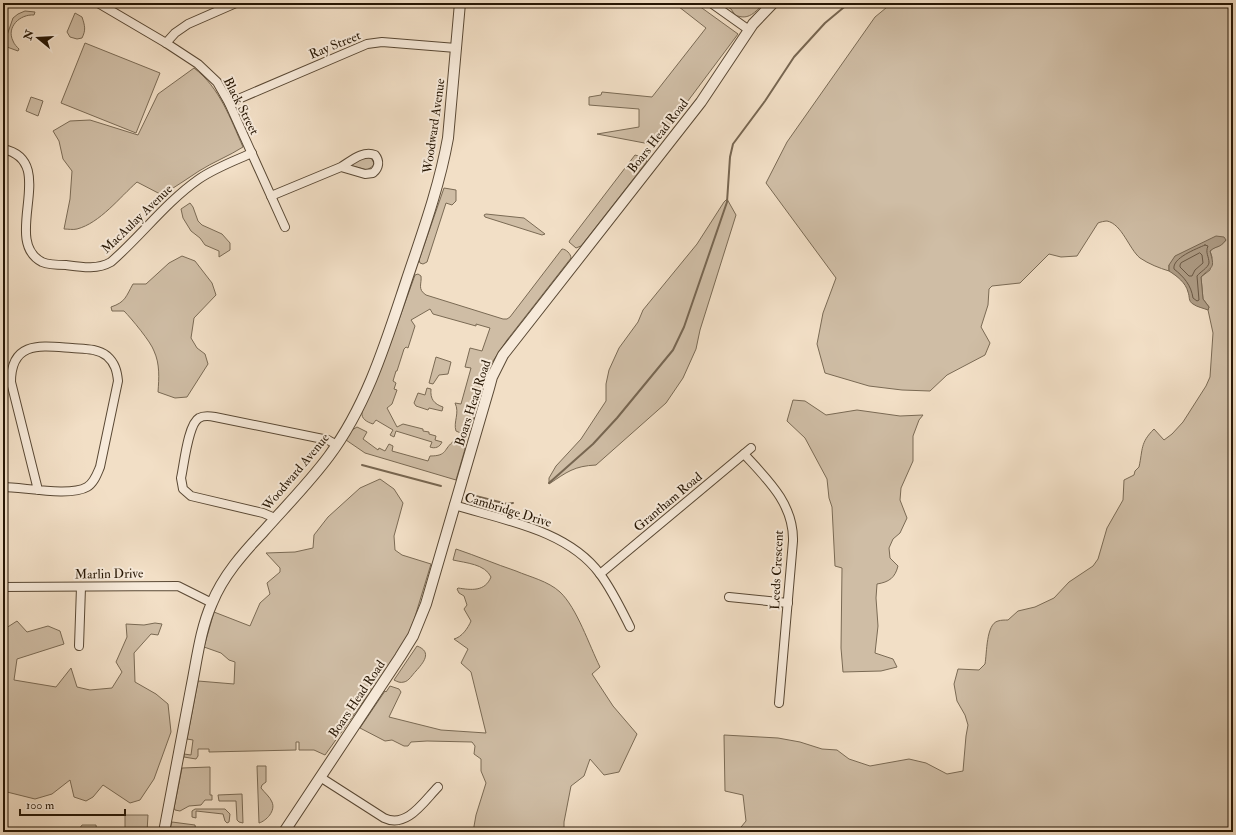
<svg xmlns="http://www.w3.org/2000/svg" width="1236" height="835" viewBox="0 0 1236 835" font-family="'IM FELL Double Pica',serif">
<rect width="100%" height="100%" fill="#f2dfc6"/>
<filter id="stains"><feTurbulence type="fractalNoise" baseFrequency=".005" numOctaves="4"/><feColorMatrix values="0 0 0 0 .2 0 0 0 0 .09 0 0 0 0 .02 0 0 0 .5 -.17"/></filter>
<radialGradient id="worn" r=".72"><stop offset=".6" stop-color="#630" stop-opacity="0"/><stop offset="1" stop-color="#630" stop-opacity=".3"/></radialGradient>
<g fill="#cfbda5" stroke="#7a6a54">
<polygon points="674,3 695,3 738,34 655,145 597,134 639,127 639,109 589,105 589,97 601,95 602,92 652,97 706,28"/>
<path d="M722 3H764C755 12 749 21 735 15L731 9Z"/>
<path d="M892 3H1233V832H737L746 821 743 795 725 791 724 735 778 738 800 742 822 749 837 750 849 759 870 766 909 759 926 763 947 774 963 771 966 736 968 725 965 715 957 701 954 684 958 669 979 670 985 664C987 653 986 624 998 621 1001 620 1005 620 1008 620L1018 611 1035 607 1054 598 1069 582 1093 566 1098 559 1107 528 1123 500 1124 480 1134 475 1135 471 1139 467C1143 449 1140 443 1154 429L1164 440 1172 434 1183 422 1206 386 1210 377 1213 333 1208 310 1209 307 1203 299 1201 277 1210 270 1212 257 1210 251C1217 245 1220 248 1226 240L1169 265V271C1159 268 1149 264 1140 258 1129 249 1122 224 1107 221 1105 221 1100 222 1098 223L1077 256 1061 257 1049 254 1020 283 992 286 989 289 988 305 981 327 990 343 985 355 947 375 930 391 902 390 869 386 825 373 817 344 823 313 836 278 766 183 787 142 875 17Z"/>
<path d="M25 11 35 12 34 15C20 14 6 27 13 41 14 44 17 47 19 49L18 51 7 47 5 41 13 18 18 14Z"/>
<path d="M75 13 82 17C85 26 86 30 82 38L77 39 70 37 67 32Z"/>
<polygon points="85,43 160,73 136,133 61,103"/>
<path d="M194 68C220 88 230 118 243 147 229 156 213 162 199 171 187 179 175 187 162 195L137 182C120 197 100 223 77 229 73 230 68 229 64 229L70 199 72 171 63 159 59 141 53 131 70 121 90 120 138 135 158 94Z"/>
<polygon points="31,97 43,101 38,116 26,111"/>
<polygon points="635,155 642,157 647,161 645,164 581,246 576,248 569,242 570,240"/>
<polygon points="366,157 371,158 374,163 373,166 367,170 349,165"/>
<polygon points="444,188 456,190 456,201 452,205 446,203 427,262 423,264 420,263 419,260"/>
<path d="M727 199 736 215 700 330 696 349 683 378 666 403 596 465C574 466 567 472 549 484V478L556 466 581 439 606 401V384L609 370 619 348 638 322 643 310 697 244 724 202Z"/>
<polygon points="190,203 193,207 198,221 202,225 222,234 230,243 230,250 219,257 219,251 205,245 200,238 191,231 183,218 181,209"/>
<polygon points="486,214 524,218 545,234 542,235 485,217 484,215"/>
<path d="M562 249C566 249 571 254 571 258L507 340 493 361 487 373 469 432 463 434 456 431C453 422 460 413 455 403L461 404 471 368 465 367 470 348 482 351 490 328 476 324V326L433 314 430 309 411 320 415 326 408 348 406 347 404 349 397 371H396L393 381 396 383 394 389 397 390 392 404 387 408 397 427 403 424 423 429V431L429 432V434L436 436 435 440 442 442C440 447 435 449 430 447L432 442 396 431 394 437 390 435 393 430 376 420 373 424C367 422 361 419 362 412L388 350 415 275 418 274 421 276C422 284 417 289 426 295L503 319H507L510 317Z"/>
<path d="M182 256 195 261 212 283 216 295 194 318 191 338 197 348 205 354 208 364 187 397 175 398 158 392C159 378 160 364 154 351 151 342 131 318 124 311H112L111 307C126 302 126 296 133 284H146L169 263Z"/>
<polygon points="436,357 451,362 448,374 439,375 433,384 429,383"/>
<path d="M427 388 431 389C430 399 434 404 443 407L442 411 429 408 428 410 416 406 414 403 418 393 425 395Z"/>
<path d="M793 400 805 401 826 415 857 410 900 416 923 415 919 420 913 436V461L901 488 900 500 907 518 900 533 893 539 889 548 890 558 898 566C895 578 889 582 877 584L876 598 878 626 875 653 893 659 897 667 881 671 843 672 841 648 842 568 835 566 832 507 829 498 827 479 805 438 787 421Z"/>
<path d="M357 427 367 432 363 439 378 450 379 448 385 451 389 444 393 446 392 451 428 461 430 456C448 456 443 449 454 441L461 442 464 446 465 449 456 480 365 453 346 440 352 430Z"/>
<polygon points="380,479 394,489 403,503 394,536 395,550 402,555 431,564 414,620 407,638 386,670 325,755 314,750 299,750 299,742 296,742 296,750 209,752 209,749 198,749 198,756 196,759 184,757 184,754 191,755 193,740 187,739 198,681 234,684 235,662 229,660 221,653 204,647 214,612 250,626 260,603 270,594 267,583 280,572 280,568 266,553 295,552 313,548 314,535 328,517 360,488"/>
<path d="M456 549C477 556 495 564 516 571 530 577 548 581 560 592 577 608 589 645 600 667L592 674 613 706 637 734 619 772 604 775 590 759 584 776 571 786 564 822V832H473L476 815 486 783 481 771V759L474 754 475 746 472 742 427 741 411 742 408 746H404L392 740 385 741 360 728 385 691 386 692 390 686 399 689 401 692 389 717 441 730 486 733 471 672 461 663 468 649 454 639C462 637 468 628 471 621L464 609 467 605 464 596 459 593 457 589 458 588C471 590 485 592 491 577 485 564 466 563 453 560Z"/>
<polygon points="17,621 27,632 48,626 60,631 64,644 17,659 14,680 56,687 71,668 77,687 90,690 112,688 122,672 116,662 127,637 126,624 144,625 155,623 162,624 158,635 151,634 134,653 135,682 156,694 168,704 171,732 154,779 140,800 130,803 103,785 93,797 86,801 74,797 70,780 52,794 35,799 3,791 3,630"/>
<path d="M417 646C433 652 423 663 416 671 412 675 409 681 404 682 400 683 398 682 394 680Z"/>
<path d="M257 766H266V782L262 785 261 788C265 793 270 797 272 802 276 811 266 821 259 823Z"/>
<polygon points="210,767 210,795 212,795 212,800 205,800 201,805 189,806 180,811 175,810 174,808 182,768"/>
<polygon points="242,794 243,823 239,822 237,820 236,801 219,801 218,795"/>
<polygon points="195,809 225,809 230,814 229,822 227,823 225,821 223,814 196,811 196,818 192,817 192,811"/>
<polygon points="125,815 148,815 147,832 125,832"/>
<polygon points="172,822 195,825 196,831 211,832 169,832"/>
<polygon points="82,825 96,825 97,832 77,832"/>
</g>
<path fill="#ad9b84" stroke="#776651" d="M1216 236 1224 237 1226 240C1219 249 1217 245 1210 251 1215 269 1213 265 1201 277L1203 299 1209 307 1208 310C1203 308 1197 307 1193 304 1188 301 1190 297 1188 292 1186 283 1177 276 1169 271V265L1175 256Z"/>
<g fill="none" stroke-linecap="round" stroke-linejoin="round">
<g stroke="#6a5844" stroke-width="1">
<path d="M1205 245 1208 246C1205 253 1209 256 1209 263 1208 268 1200 272 1197 276L1199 300 1197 301 1193 298C1191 285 1184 277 1174 269 1172 258 1196 249 1205 245Z"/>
<polygon points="1200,253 1202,255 1203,263 1195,270 1192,276 1189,276 1180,267 1180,265 1181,263"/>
</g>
<g stroke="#776651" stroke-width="2">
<polyline points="362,465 441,486"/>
<polyline points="549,483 593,444 617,418 673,350 684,327 727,202 730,157 733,144 765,101 794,57 825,23 849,3"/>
<polyline points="468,494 507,504 513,503"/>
</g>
<defs>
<g id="minor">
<polyline points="98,3 166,43 198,64 217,82 229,103 285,227"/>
<polyline points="711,3 749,30"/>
<polyline points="166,43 175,33 188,24 236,3"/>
<polyline points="229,103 367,44 382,42 456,48"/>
<path d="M3 149C60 161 0 240 42 262 49 265 58 265 66 265 81 267 97 270 111 262 141 236 166 202 199 179 215 168 234 161 252 153"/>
<path d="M271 196 341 167 365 174 373 173C379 168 380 161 375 155 363 150 351 161 341 167"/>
<path d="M744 454C767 479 794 504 793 541L779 703"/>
<path d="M3 487C23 487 70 497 87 487 94 483 97 474 100 467L118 381C117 371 115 363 107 356 97 348 83 349 72 348 42 346 11 340 11 382L38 490"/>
<path d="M454 505C503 520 568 530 600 574 612 590 621 609 630 627"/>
<path d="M275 518 263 513 191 496 183 489 181 478C184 465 188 424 199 418 204 415 210 416 215 417L328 440 337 445"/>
<polyline points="600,574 751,448"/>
<polyline points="3,587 178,586 212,603"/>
<polyline points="729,597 788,603"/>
<polyline points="79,646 81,587"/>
<path d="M320 777 384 818C407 829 424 801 438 787"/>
</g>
<g id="tertiary">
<path d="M164 832C173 784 182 736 191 689 197 660 200 630 212 603 223 576 243 553 263 532 285 507 309 483 329 456 367 405 386 342 406 282 422 234 439 188 448 138L460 3"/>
<polyline points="284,832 400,657 413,636 426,604 489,388 492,377 503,355 701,102 753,24 773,3"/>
</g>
</defs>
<use href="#minor" stroke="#594834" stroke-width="10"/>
<use href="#tertiary" stroke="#594834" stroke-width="12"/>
<use href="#minor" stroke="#f7eada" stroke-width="8"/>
<use href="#tertiary" stroke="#f7eada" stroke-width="10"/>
</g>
<g text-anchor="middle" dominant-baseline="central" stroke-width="4" stroke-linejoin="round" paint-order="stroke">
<g font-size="13" fill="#261604" stroke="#f7eada">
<text transform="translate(335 45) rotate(-22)">Ray Street</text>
<text transform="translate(241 106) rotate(63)">Black Street</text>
<text transform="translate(434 126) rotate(-82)">Woodward Avenue</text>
<text transform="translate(658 136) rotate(-52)">Boars Head Road</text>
<text transform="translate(137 219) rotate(-44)">MacAulay Avenue</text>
<text transform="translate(473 403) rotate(-72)">Boars Head Road</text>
<text transform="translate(296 472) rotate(-50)">Woodward Avenue</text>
<text transform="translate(668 502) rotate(-40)">Grantham Road</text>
<text transform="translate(508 510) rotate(17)">Cambridge Drive</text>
<text transform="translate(777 570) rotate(-87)">Leeds Crescent</text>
<text transform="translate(109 574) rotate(-1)">Marlin Drive</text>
<text transform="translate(357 699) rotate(-56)">Boars Head Road</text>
</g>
</g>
<rect width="1236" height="835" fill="none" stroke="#f2dfc6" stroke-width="16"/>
<rect x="4" y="4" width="1228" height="827" fill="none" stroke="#261604" stroke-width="2"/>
<rect x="8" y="8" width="1220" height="819" fill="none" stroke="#261604"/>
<g transform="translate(38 38) rotate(288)" stroke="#f7eada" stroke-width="3" paint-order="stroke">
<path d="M0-3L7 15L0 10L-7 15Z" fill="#261604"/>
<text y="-6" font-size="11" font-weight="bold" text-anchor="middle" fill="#261604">N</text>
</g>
<path d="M20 809v6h105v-6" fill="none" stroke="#261604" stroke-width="2"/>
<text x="26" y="809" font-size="12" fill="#261604" stroke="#f7eada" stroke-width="3" paint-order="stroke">100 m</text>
<rect width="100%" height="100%" filter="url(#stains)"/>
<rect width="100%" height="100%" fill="url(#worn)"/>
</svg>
